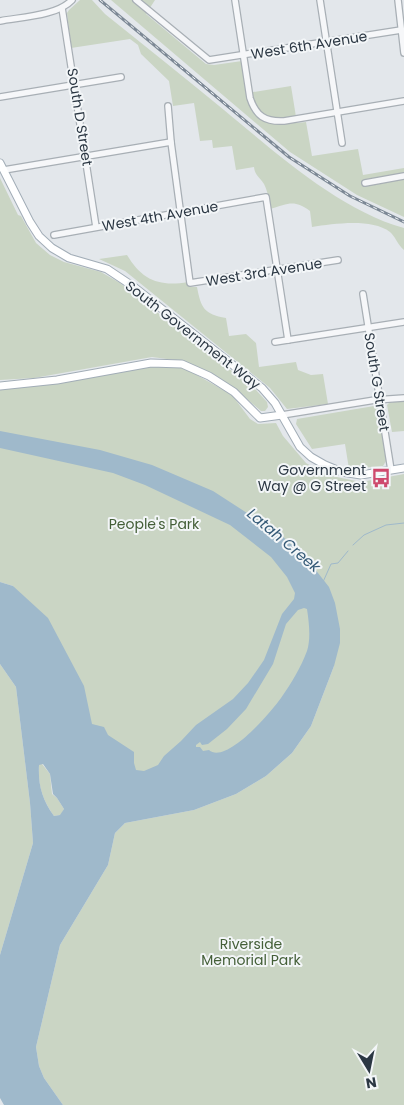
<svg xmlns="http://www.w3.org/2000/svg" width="404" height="1105" viewBox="0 0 404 1105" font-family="Poppins,sans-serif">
<rect width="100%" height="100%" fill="#e3e7eb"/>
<g fill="#cad5c4">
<path d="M80 0H92L105 14C145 46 185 78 224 110 275 152 339 210 404 228V250C397 244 395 236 390 232 371 218 334 224 312 227L310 211C294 199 288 204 270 209 269 200 268 192 264 184 260 177 255 176 254 167L236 170 232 146 213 148 212 140 200 141 194 103 173 106 169 81 141 54 138 45 130 39 71 48 67 13 69 10Z"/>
<polygon points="111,0 155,0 146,14 206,64 214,65 242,61 247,93 291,86 297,123 306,122 312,156 358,149 363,175 404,168 404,217 357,195 290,152"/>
<polygon points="0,178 18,215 21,216 36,243 50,255 64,262 101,272 120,283 256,390 267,402 268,407 265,411 261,411 235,389 182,361 152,357 34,378 0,380"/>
<path d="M127 255C142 280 159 287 188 282L189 287H197C201 308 204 314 226 318L229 336 246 334 256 343 259 367 296 362 298 370 311 375 323 374 328 404 287 409 270 388 125 271 99 259Z"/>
<polygon points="154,365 181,366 232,395 250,419 258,424 276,423 283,436 306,463 327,475 361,482 404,474 404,1105 63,1105 44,1078 39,1066 36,1047 60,945 108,865 115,833 125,823 194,810 236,794 266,776 292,753 311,726 334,666 318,587 295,740 109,807 13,586 0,582 0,389"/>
<polygon points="404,400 404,431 392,432 387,405 389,403"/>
<polygon points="374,406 378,409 386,461 383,466 349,469 345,444 312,449 296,424 297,419"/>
<polygon points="0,664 16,687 30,803 33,843 0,955"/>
<path d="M39 764H42L50 774 52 794 57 798 64 809 61 815 54 816C42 798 38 786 39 764Z"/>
</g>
<path fill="#9fb9cb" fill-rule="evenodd" d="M0 431 100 450 152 465 213 491 281 535 307 559 329 587 335 603 340 629V643L334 666 311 726 292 753 266 776 236 794 194 810 125 823 115 833 108 865 60 945 36 1047 39 1066 44 1078 63 1105H4L0 1098V955L33 843 30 803 16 687 0 664V582L13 586 48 618 84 686 92 724 104 727 108 735 134 752V763L136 770 144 771 158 765 164 756 181 741 196 725 233 699 248 683 264 660 282 614 294 599 295 593 287 577 271 557 230 525 145 485 113 473 0 448ZM304 608 307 609C309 623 311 638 307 651 301 667 291 684 281 698 271 712 226 765 209 750L203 751 200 747H196V745L200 742 202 745 208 744 227 729 246 709 273 664 286 624 298 610ZM43 764 50 774 53 794 57 798 64 809 60 815 54 816C42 799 38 785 39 765Z"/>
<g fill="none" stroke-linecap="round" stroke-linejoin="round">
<g stroke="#9fb9cb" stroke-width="1">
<polyline points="353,545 364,535 386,525 404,523"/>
<polyline points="323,582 331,564 338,563 348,551"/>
</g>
<defs>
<g id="minor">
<polyline points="136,0 209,60 401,30"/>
<path d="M235 0 250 98C256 116 265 122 284 121L404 101"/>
<polyline points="320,0 342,143"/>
<polyline points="398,0 404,53"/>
<polyline points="62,8 96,227"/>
<path d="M0 21C21 17 57 16 72 0"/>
<polyline points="0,97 121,77"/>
<polyline points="168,106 171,142 190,283 338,260"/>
<polyline points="4,170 171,142"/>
<polyline points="365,183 404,176"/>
<polyline points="54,235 266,197 288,340"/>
<polyline points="363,294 391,470"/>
<polyline points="275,342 404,322"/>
<polyline points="282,415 375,400 404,398"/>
</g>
<g id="major">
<polyline points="0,163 30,222 39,236 52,248 69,258 107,269 134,287 262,388 275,403 300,447 311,457 325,465 342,472 361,475 404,468"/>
<polyline points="0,386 57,380 151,363 182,364 209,376 234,392 260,418 282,415"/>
</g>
</defs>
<use href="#minor" stroke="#a8afb5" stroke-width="8"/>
<use href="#major" stroke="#a2adb7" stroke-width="9"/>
<use href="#minor" stroke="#f6f7f9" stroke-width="5.5"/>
<use href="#major" stroke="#fff" stroke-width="7"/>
<defs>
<polyline id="rail" points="100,0 289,157 350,196 404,222"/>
</defs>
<use href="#rail" stroke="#7c8895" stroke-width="3"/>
<use href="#rail" stroke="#f3f6f8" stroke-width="1" stroke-dasharray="4" stroke-linecap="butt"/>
</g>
<defs>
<symbol id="bus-bare" viewBox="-9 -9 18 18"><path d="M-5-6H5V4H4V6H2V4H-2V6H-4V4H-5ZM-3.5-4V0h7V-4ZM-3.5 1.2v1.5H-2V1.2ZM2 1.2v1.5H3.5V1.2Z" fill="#ce4a6d" stroke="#f3f6f8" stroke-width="2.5" paint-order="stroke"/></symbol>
</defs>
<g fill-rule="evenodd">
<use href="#bus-bare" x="367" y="464" width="28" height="28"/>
</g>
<g text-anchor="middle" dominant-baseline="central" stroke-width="4" stroke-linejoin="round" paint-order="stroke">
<g font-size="14" fill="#2b3743" stroke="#f3f6f8">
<text transform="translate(309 45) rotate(-9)">West 6th Avenue</text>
<text transform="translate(80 117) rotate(81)">South D Street</text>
<text transform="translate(160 216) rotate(-10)">West 4th Avenue</text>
<text transform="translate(264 272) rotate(-9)">West 3rd Avenue</text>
<text transform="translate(193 335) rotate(38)">South Government Way</text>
<text transform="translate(377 382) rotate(81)">South G Street</text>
</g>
<g font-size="14" fill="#2b3743" stroke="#f3f6f8" text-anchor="end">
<text x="366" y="470">Government<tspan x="366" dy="16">Way @ G Street</tspan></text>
</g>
<g font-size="14" fill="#445f38" stroke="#f3f6f8">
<text x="154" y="524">People's Park</text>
<text x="251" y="944">Riverside<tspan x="251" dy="16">Memorial Park</tspan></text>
</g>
<g font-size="15" font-style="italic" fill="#355a77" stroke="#f3f6f8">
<text transform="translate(284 540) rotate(40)">Latah Creek</text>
</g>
</g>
<g transform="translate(369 1070) rotate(170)" stroke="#f3f6f8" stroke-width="4" paint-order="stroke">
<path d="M0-4L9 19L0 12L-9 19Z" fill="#2b3743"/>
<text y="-8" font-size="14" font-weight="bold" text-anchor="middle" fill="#2b3743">N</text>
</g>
</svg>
